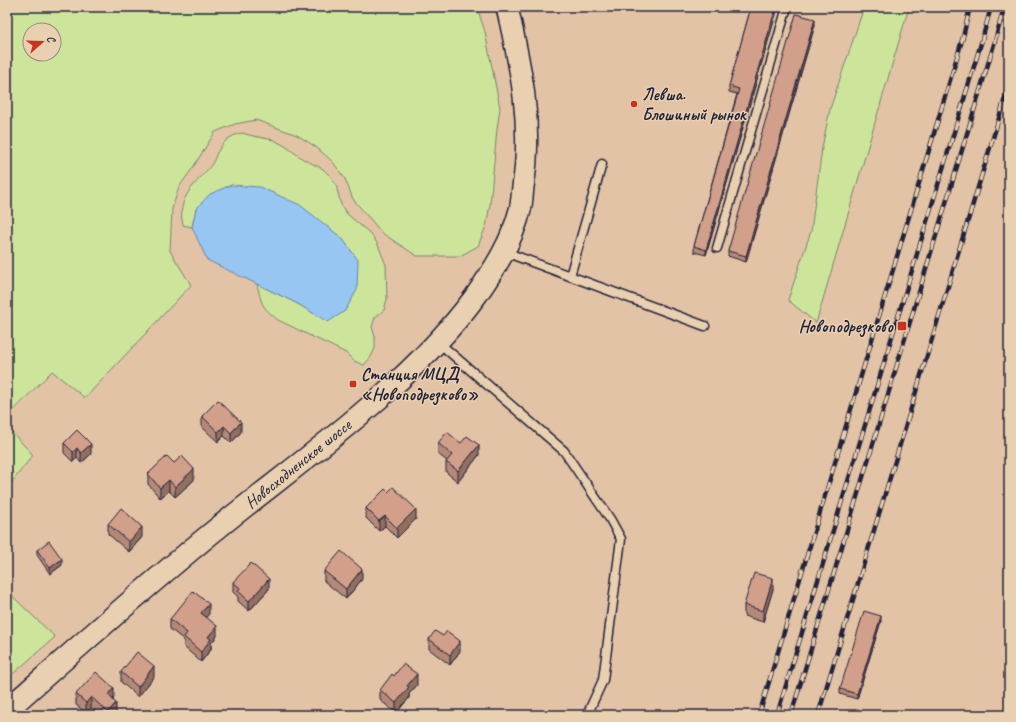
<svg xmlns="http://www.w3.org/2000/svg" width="1016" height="722" viewBox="0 0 1016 722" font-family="Caveat,sans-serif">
<rect width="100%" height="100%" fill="#e3c3a6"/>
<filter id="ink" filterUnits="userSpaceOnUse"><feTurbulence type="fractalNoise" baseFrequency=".025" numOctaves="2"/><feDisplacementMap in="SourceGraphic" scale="8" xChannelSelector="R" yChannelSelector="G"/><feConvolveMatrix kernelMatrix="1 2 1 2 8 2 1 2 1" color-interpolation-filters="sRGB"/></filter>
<g filter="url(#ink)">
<g fill="#cde59b" stroke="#78846b" fill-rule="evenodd">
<path d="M7 7H477L485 32 500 108 497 129 490 205 486 226 478 246 460 256H417L382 233 353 199 345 179 333 162 316 147 297 135 256 120 235 124 215 132 192 169 179 187 172 209 170 251 191 285 85 398 52 371 7 417ZM30 30H54V54H30Z"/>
<polygon points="864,7 909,7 816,323 788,300 811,231 822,148 830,109"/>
<path d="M242 133 253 136 274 140 285 146 303 159 323 169 330 176 336 185 341 205 347 214 372 235 378 245 386 265 387 299 384 310 375 317 372 327 375 337V348L371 357 364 365 354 361 346 353 278 320C261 306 262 305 257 284L296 303 328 321 196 209 192 227 183 225C176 196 196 185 212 164 214 161 215 157 217 153 223 142 229 136 242 133Z"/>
<polygon points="7,427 33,455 7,488"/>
<polygon points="7,591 55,637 7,679"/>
</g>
<polygon fill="#97c6f2" stroke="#6884a9" points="231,185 260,187 300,205 342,238 358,260 357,290 345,311 328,322 296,303 207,260 192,227 196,209 210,194"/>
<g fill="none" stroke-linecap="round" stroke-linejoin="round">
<defs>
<g id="lane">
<polyline points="717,248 787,7"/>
<polyline points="505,252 705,326"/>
<polyline points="570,276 602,164"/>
<polyline points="438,342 564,451 610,519 621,539 603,680 587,715"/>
</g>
<path id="secondary" d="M7 710C77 648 146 586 219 527 306 457 408 387 475 297 494 270 512 242 520 210 522 203 522 195 523 187 533 124 521 68 507 7"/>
</defs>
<use href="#lane" stroke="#22223b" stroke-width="11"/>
<use href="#secondary" stroke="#22223b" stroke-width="24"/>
<use href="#lane" stroke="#e8d0b0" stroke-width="8"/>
<use href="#secondary" stroke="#e8d0b0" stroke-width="21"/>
<defs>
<g id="rail">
<polyline points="759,715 963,37 970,7"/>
<polyline points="777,715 982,40 991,7"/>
<polyline points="791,715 995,41 1004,7"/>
<polyline points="818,715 1009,85"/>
</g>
</defs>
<use href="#rail" stroke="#22223b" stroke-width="4.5"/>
<use href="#rail" stroke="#e8d0b0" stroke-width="3" stroke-dasharray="9" stroke-linecap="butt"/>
</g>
<g fill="#b48977" stroke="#22223b">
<polygon points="751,7 778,7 706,255 694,252 694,246 737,94 729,92 729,86"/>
<polygon points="815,25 746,262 728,256 728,251"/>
<polygon points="202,416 241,432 231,443 224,436 218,442 202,427"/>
<polygon points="64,443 91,454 81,463 77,458 73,462 64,453"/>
<polygon points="438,443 461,443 479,455 458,482 446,472 446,462 447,461 438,454"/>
<polygon points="174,463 194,480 175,497 169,491 160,498 148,484 148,474"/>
<polygon points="366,508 416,519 397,538 385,526 379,531 366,518"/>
<polygon points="108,524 142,537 129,552 108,534"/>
<polygon points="37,550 62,565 50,574 37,555"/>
<polygon points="324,571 362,579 346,599 324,581"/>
<polygon points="233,582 269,589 249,611 238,601 238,597 233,592"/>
<polygon points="773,589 763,622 744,616 744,605"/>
<polygon points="209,614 206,617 217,636 211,643 211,649 201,662 184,647 184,640 170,629 170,619"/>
<polygon points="881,621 857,699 840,694 840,689"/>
<polygon points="443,636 460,651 450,665 429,649 429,639"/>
<polygon points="121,672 154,677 138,697 121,682"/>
<polygon points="394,676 417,685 409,694 409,698 396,713 380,700 380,690"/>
<polygon points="76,694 114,698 113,699 116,713 115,715 99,715 91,708 86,713 76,705"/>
</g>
<g fill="#926f61" stroke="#22223b">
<polygon points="776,7 778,7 706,255 706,250"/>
<polygon points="815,19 815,25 746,262 746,256"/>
<polygon points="241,422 241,432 231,443 231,433"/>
<polygon points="224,426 224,436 218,442 218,432"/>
<polygon points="91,444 91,454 81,463 81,453"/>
<polygon points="479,445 479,455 458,482 458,471"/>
<polygon points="77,448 77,458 73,462 73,452"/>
<polygon points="194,469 194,480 175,497 175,487"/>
<polygon points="169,480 169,491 160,498 160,488"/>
<polygon points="416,509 416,519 397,538 397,528"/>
<polygon points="385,516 385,526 379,531 379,521"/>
<polygon points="142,527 142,537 129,552 129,542"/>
<polygon points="62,559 62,565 50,574 50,568"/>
<polygon points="362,569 362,579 346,599 346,589"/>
<polygon points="773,578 773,589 763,622 763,611"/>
<polygon points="269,579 269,589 249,611 249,601"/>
<polygon points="209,604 209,614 201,623 201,613"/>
<polygon points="881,616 881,621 857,699 857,694"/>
<polygon points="217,626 217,636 211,643 211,649 201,662 201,652 208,637"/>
<polygon points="460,641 460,651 450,665 450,655"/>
<polygon points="154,666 154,677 138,697 138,687"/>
<polygon points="417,674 417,685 409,694 409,698 396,713 396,703 407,686"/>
<polygon points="114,688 114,698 108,705 108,695"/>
<polygon points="91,697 91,708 86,713 86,703"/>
<polygon points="116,703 116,713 115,715 108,715 108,712"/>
</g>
<g fill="#d19f8a" stroke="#22223b">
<polygon points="751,7 776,7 706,250 694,246 739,89 729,86"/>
<polygon points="796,14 815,19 746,256 728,251"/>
<polygon points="218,400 241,422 231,433 224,426 218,432 202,416"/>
<polygon points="77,430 91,444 81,453 77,448 73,452 64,443"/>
<polygon points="447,432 461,443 467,436 479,445 458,471 446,462 452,455 438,443"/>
<polygon points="167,456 174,463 182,456 194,469 175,487 169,480 160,488 148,474"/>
<polygon points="393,487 416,509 397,528 385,516 379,521 366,508 385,489 388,492"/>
<polygon points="121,508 142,527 129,542 108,524"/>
<polygon points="49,541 62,559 50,568 37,550"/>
<polygon points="341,551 362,569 346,589 324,571"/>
<polygon points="251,563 269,579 249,601 238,591 240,588 233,582"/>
<polygon points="754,573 773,578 763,611 744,605"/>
<polygon points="193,591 209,604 201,613 217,626 208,637 211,639 201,652 184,637 187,633 170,619"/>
<polygon points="864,611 881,616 857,694 840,689"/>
<polygon points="435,631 443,636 447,631 460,641 450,655 429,639"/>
<polygon points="137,652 154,666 138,687 121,672"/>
<polygon points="403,664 417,674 407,686 409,687 396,703 380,690 392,674 394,676"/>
<polygon points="96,672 114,688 108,695 116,703 108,712 91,697 86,703 76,694"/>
</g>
</g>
<g fill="#c8321e" stroke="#e8d0b0" stroke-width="1.5">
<circle cx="634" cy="104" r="4"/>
<rect x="897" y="321" width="10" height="10" rx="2"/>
<rect x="349" y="380" width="8" height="8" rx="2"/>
</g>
<g text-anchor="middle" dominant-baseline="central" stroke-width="3" stroke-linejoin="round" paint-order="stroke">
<g font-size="17" font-weight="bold" fill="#22223b" stroke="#e8d0b0" text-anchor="start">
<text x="642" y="94">Левша.<tspan x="642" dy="20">Блошиный рынок</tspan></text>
<text x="893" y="326" text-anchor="end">Новоподрезково</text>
<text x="361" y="374">Станция МЦД<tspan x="361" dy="20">«Новоподрезково»</tspan></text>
</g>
<g font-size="17" fill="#22223b" stroke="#e8d0b0">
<text transform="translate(298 464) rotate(-39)">Новосходненское шоссе</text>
</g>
</g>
<rect width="1016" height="722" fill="none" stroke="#e8d0b0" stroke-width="24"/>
<rect x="12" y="12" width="992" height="698" fill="none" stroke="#22223b" stroke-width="1.5" filter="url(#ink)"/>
<g transform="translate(42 42) rotate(70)"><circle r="19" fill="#e8d0b0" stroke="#998a81"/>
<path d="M0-3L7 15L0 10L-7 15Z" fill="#c8321e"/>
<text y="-6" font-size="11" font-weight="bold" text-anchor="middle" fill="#22223b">С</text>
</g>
</svg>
